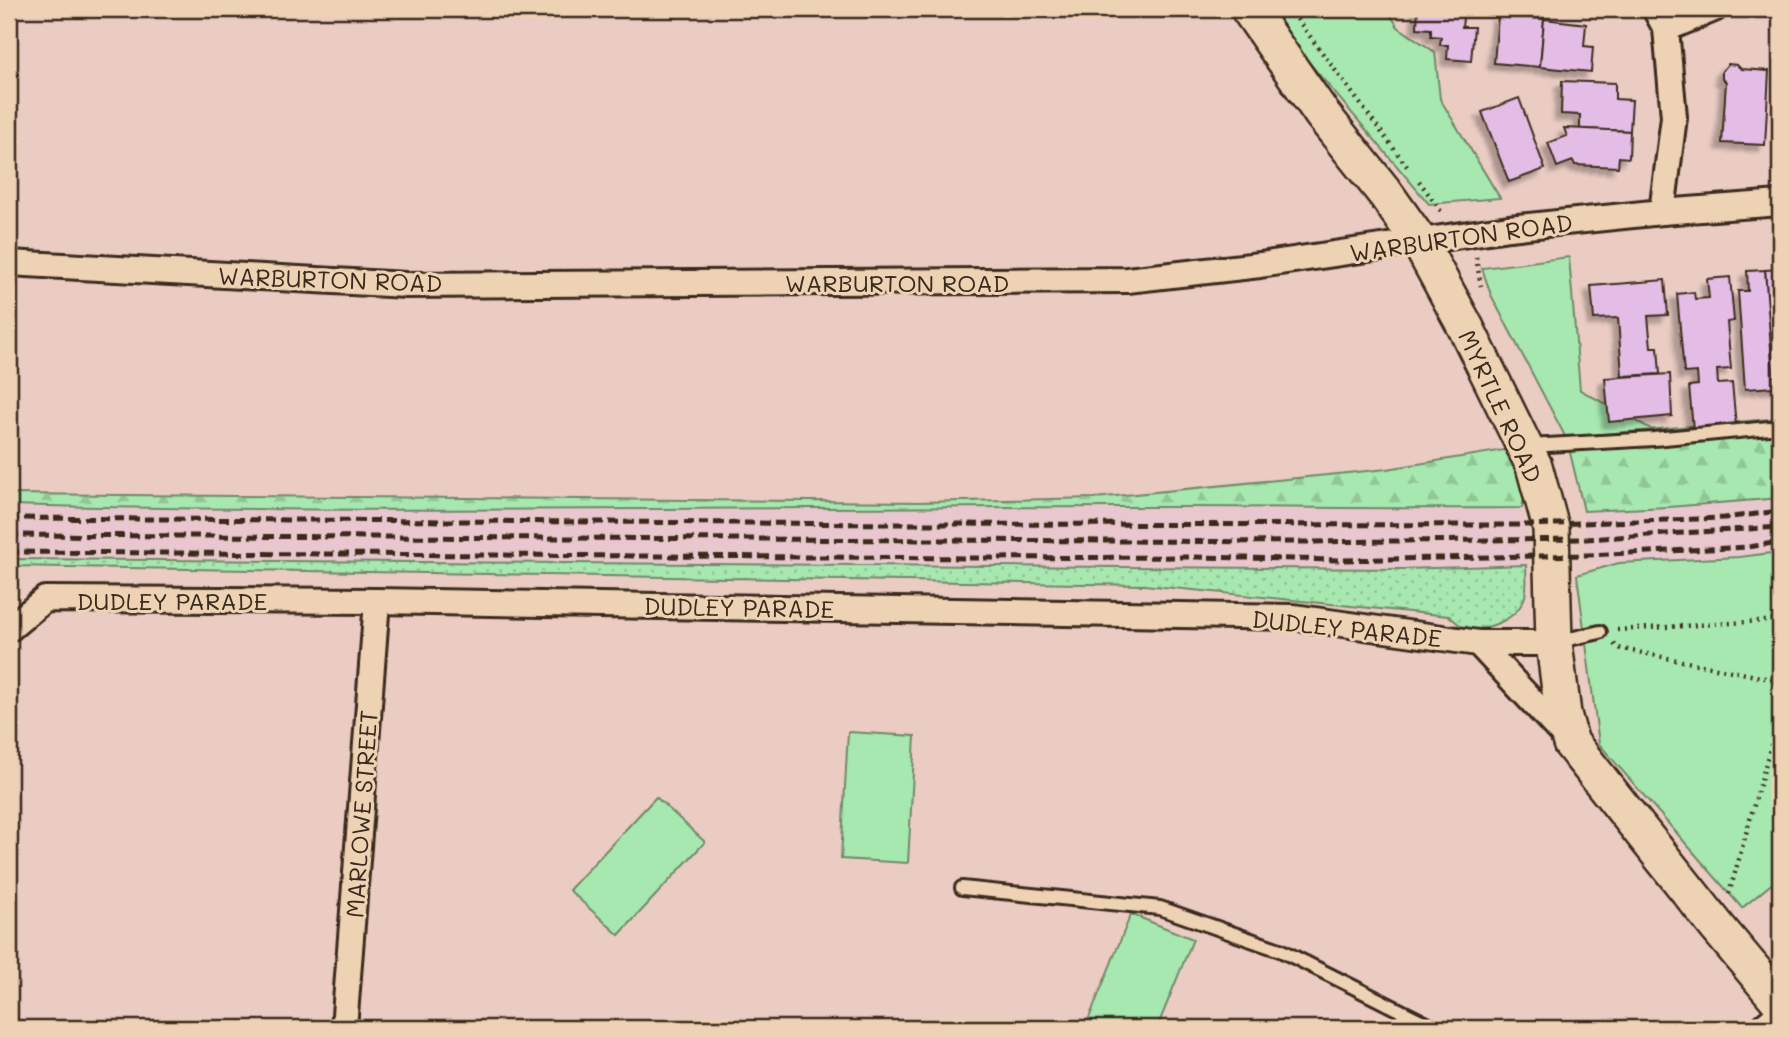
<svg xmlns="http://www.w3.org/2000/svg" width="1789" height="1037" viewBox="0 0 1789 1037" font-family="Mali,sans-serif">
<defs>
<pattern id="grass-dots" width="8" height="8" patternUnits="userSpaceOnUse" patternTransform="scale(1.75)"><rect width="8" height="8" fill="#a7e7b0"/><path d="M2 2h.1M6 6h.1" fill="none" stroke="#91c697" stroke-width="1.8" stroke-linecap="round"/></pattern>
<pattern id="forest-firs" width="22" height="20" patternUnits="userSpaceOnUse" patternTransform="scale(1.75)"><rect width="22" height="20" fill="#a7e7b0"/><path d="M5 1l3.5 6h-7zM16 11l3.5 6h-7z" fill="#91c697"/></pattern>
<filter id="shadow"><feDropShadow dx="-6" dy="6" stdDeviation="2" flood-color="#0004"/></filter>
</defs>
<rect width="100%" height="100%" fill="#eaccc3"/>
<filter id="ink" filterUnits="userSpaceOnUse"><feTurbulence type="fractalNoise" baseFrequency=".0143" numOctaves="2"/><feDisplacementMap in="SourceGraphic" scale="14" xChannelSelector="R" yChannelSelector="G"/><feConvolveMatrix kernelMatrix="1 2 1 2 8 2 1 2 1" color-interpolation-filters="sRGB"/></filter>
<g filter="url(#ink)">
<g fill="#e8c8ce">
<polygon points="1780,498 1780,552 1739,557 1619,563 1587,563 1584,511 1669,507"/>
<polygon points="9,505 156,509 470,510 1180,507 1375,509 1522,508 1525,525 1526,565 1404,569 9,559"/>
</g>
<path fill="url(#grass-dots)" stroke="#718867" stroke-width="2" d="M9 559 1404 569 1526 565C1526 575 1528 590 1524 599 1515 622 1488 628 1467 631L1449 616 1144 585 9 566Z"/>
<g fill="url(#forest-firs)" stroke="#718867" stroke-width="2">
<polygon points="1780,418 1780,498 1669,507 1584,511 1567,440 1602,434"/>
<path d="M1510 449 1525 494 1522 508C1408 509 1294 507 1180 507 790 506 399 515 9 505V494L920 502 1095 498 1387 469Z"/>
</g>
<g fill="#a7e7b0" stroke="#718867" stroke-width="2">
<polygon points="1275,9 1387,9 1398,27 1435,52 1440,99 1500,198 1429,204 1289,39"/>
<polygon points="1569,257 1580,390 1653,430 1602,434 1567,440 1491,295 1482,268"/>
<polygon points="1780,552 1780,877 1742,908 1599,744 1577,575 1619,563 1739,557"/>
<polygon points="848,732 915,736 908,863 841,859"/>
<polygon points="656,797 705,842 619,935 569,890"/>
<polygon points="1131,914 1193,939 1157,1028 1085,1028"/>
</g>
<g fill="#e3bde6" stroke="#3b2a1e" stroke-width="2" filter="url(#shadow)">
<polygon points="1418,9 1464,9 1462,27 1474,27 1471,61 1447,59 1448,45 1440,45 1441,37 1431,36 1431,29 1417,28"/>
<polygon points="1498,16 1544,19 1540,67 1494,63"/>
<polygon points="1544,19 1586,24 1584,46 1593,47 1591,72 1540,67"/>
<polygon points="1728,64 1737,65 1741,69 1769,71 1765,145 1722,143 1726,82 1722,78 1722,71"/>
<polygon points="1562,81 1615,83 1615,99 1632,100 1630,131 1580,129 1580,115 1561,114"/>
<polygon points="1519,98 1545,169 1509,182 1482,112"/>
<polygon points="1564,128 1630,131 1629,158 1619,157 1618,167 1575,165 1573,161 1557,167 1548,143 1567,136"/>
<polygon points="1780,269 1780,387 1774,387 1765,270"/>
<polygon points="1765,270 1774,387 1745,389 1738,291 1748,291 1747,271"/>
<polygon points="1730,277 1734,321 1727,322 1731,369 1717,370 1718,384 1732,383 1736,426 1693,429 1689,386 1698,385 1697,372 1684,373 1677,294 1694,292 1695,299 1709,298 1707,279"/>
<polygon points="1665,280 1668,315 1648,316 1651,347 1658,347 1660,374 1622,376 1618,318 1594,319 1591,286"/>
<polygon points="1670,374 1672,416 1609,422 1605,378"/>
</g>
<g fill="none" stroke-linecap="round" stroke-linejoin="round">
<defs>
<g id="lane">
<polyline points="1529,446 1654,439 1780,427"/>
<polyline points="1556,642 1600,632"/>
<polyline points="962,888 1160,908 1280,950 1435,1028"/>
<polyline points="1753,1028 1780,1005"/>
</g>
<g id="street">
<polyline points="1655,9 1666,29 1674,117 1662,212"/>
<polyline points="1666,29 1714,9"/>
<polyline points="9,263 406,285 1127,280 1260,265 1509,228 1662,212 1780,203"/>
<polyline points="9,629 45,599 377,601 1293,617 1478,643 1554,643"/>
<polyline points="1478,643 1568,740"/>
<polyline points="344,1028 377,601"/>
</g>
<polyline id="secondary" points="1249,9 1322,114 1385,193 1419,241 1466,328 1534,466 1551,528 1554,643 1563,714 1571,743 1718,928 1780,1002"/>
</defs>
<use href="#lane" stroke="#3b2a1e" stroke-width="18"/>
<use href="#street" stroke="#3b2a1e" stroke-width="30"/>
<use href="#secondary" stroke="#3b2a1e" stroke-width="40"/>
<g stroke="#3b2a1e" stroke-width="4.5" stroke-dasharray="2 5" stroke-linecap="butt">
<polyline points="1297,19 1409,169"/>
<polyline points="1419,181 1443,214"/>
<polyline points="1476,257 1481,286"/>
<polyline points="1617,630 1780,620"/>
<polyline points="1614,644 1618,648 1780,681"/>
<polyline points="1729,894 1780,713"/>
</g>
<use href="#lane" stroke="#edd3b4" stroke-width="12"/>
<use href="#street" stroke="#edd3b4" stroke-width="24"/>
<use href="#secondary" stroke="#edd3b4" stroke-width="35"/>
<g stroke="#3b2a1e" stroke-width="5" stroke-dasharray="10 5" stroke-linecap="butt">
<polyline points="9,518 893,524 1525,525 1724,518 1780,511"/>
<polyline points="9,535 1303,542 1585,539 1780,527"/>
<polyline points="9,552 975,558 1195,557 1339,560 1587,555 1748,547 1780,542"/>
</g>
</g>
</g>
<g text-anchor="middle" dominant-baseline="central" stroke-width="6" stroke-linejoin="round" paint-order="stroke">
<g font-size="24" fill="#3b2a1e" stroke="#edd3b4">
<text transform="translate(1461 237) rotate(-8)">WARBURTON ROAD</text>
<text transform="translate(330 279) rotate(2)">WARBURTON ROAD</text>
<text x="897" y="282">WARBURTON ROAD</text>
<text transform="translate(1501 406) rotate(65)">MYRTLE ROAD</text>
<text x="172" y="600">DUDLEY PARADE</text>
<text transform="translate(739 607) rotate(1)">DUDLEY PARADE</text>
<text transform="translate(1347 628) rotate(6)">DUDLEY PARADE</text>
<text transform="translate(361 814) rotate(-86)">MARLOWE STREET</text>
</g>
</g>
<rect width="1789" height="1037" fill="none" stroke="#edd3b4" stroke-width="35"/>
<rect x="18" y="18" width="1754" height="1002" fill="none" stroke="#3b2a1e" stroke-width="2.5" filter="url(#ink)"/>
</svg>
